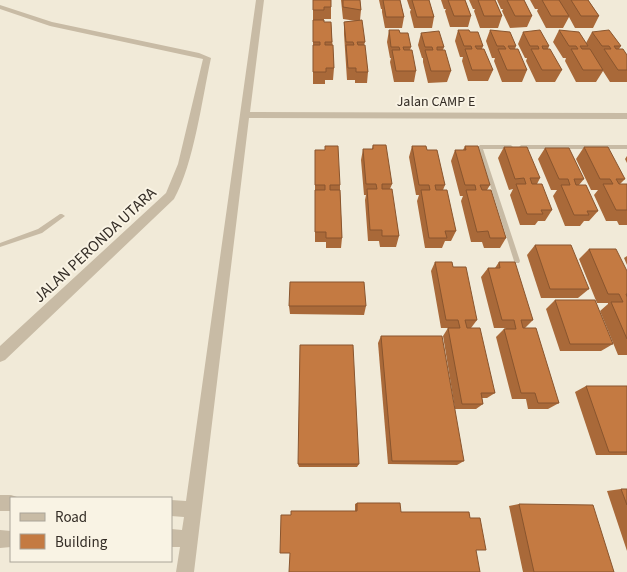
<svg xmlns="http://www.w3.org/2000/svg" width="627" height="572" viewBox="0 0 627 572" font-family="'Source Sans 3',sans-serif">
<rect width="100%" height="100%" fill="#f1ead8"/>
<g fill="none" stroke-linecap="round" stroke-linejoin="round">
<g fill="#c8bba5" fill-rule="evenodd">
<polygon points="480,145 511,145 513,147 511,149 483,149 520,261 519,263 515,263 514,261 478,147"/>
<polygon points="521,145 627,145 627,149 521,149 519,147"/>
<polygon points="60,214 62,214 65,216 42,233 0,247 0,243 38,229"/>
</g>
<g fill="#c8bba5" fill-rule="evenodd">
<polygon points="256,0 264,0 250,112 627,113 627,119 249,118 194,572 176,572 180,547 171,547 171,529 182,530 184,517 171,516 171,500 186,501"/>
<path d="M0 5 52 22 199 53 211 58C202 99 194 164 174 199L5 360 0 362V346L166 193 178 164 203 59 50 26 0 9Z"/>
<polygon points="0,495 11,495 17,497 11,498 11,511 0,511"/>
<polygon points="0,530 11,531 11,547 0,548"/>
</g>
</g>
<g fill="#a96939">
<polygon points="313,0 331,7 331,19 324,19 324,22 331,22 334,68 333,80 325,80 325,84 313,84"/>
<polygon points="341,0 360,0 361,10 360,20 365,42 364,45 368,72 367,83 355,83 355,80 347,80 344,34 344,22 356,21 343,19"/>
<polygon points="379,0 400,0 404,17 402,28 385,28 382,12 382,9 381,9"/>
<polygon points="407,0 429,0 434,17 432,28 414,28 410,12 411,9 410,9"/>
<polygon points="441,0 465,0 471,16 468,27 450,27 445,11 446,9 444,9"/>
<polygon points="469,0 495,0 502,16 498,28 480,28 474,11 475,9 473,9"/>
<polygon points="497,0 524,0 532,16 527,27 510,28 502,11 503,9 501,9"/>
<polygon points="530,0 588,0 599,16 593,28 575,28 569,17 563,28 546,28 537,11 538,9 535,9"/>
<polygon points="389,30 411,47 410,50 416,71 414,82 394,82 390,62 391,58 390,58 387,42"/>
<polygon points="458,30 483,46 482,49 493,70 488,81 468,81 462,61 463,57 460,57 455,41"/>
<polygon points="490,30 516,46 515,49 527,70 522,82 502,82 494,61 495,58 492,58 486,41"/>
<polygon points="559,30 586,43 592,32 621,46 619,49 627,55 627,82 610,82 603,71 596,82 576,82 565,61 566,58 563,58 553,42"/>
<polygon points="523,32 549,46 548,49 562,70 555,82 536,82 526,61 527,58 525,58 518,44"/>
<polygon points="421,33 444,47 443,50 451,71 447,82 428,83 423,62 423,58 422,58 418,45"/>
<polygon points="373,145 392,184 390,189 399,236 396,247 380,247 379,241 368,241 365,200 366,195 364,195 361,160 363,149 372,149"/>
<polygon points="412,146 427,150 445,185 443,190 456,231 451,241 445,241 442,248 425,248 417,201 419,195 416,195 409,157"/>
<polygon points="465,146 490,185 487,190 506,238 500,248 484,248 482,242 471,242 461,201 463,196 460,196 451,161 455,150 463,150"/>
<polygon points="504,147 540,178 537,184 552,210 545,221 538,221 535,225 520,225 510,195 513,189 509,190 498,158"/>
<polygon points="584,147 625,179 620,184 627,184 627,225 619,225 617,221 606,221 594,195 598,190 591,190 576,159"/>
<polygon points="545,148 584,179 579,185 598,211 589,221 584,221 580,226 565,226 553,196 557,190 551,190 538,159"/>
<polygon points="315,150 340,185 340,190 342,238 341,248 326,248 326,242 315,242"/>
<polygon points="627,156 627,163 625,159"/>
<polygon points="535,245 589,289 578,298 541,298 527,255"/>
<polygon points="589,249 627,271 627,355 618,355 600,311 608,304 608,303 597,303 579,259"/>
<polygon points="627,256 627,265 624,258"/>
<polygon points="435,262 453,267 477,320 471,328 495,393 487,398 482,398 483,404 476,409 455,409 443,336 448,328 453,328 441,328 431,271"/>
<polygon points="499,262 533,320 525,328 559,403 548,409 528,409 526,399 512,399 496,337 504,329 506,328 494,328 481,277 488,268 495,268"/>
<polygon points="555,300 613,344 601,351 560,351 546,309"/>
<polygon points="289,306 366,306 364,315 290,314"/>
<polygon points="381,336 464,461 457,465 388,464 378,343"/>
<polygon points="586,386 627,386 627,455 596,455 575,392"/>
<polygon points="298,464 359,464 357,467 299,467"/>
<polygon points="621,489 627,489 627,551 607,491"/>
<polygon points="357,503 401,512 291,515 355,511 355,504"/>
<polygon points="519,504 614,572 523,572 509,506"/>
</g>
<g fill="#c47a42" stroke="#89552e">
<polygon points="313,0 331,0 331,7 324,7 324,10 313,10"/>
<polygon points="343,0 360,0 361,10 343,7"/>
<polygon points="383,0 400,0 404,17 386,17"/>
<polygon points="412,0 429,0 434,17 417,17"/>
<polygon points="448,0 465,0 471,16 454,16"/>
<polygon points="478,0 495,0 502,16 484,16"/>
<polygon points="507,0 524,0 532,16 515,16"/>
<polygon points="542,0 559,0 569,16 551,16"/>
<polygon points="571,0 588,0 599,16 581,16"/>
<polygon points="313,20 324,20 324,22 331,22 332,42 325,42 325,45 333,45 334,68 326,68 326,72 313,72 313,45 320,45 320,42 313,42"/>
<polygon points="362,20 365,42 357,42 358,45 365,45 368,72 356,72 356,68 348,68 346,45 354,45 353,42 346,42 344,22"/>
<polygon points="389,30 399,30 400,33 408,33 411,47 403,47 404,50 412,50 416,71 396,71 392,50 400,50 399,47 391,47"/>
<polygon points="458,30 469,30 470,32 478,32 483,46 475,46 477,49 484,49 493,70 472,70 465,49 472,49 471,46 464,46"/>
<polygon points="490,30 510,32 516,46 508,46 510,49 518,49 527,70 507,70 498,49 506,49 504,46 497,46"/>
<polygon points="540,30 549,46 542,46 543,49 550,49 562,70 542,70 531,49 539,49 538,46 530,46 523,32"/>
<polygon points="559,30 579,32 588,46 580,46 582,49 590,49 603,70 583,70 571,49 578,49 576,46 569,46"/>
<polygon points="609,30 621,46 614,46 616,49 623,49 627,55 627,70 618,70 604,49 611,49 609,46 602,46 592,32"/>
<polygon points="439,31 444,47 437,47 437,50 445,50 451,71 431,71 425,50 433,50 432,47 425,47 421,33"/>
<polygon points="373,145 386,145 392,184 382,184 382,189 392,189 399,236 382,236 382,230 370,230 367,189 377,189 376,184 366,184 363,149 373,149"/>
<polygon points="325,146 338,146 340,185 330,185 330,190 340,190 342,238 326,238 326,232 315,232 315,190 325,190 325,185 315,185 315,150 325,150"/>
<polygon points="412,146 426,146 427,150 437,150 445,185 435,185 436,190 447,190 456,231 445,231 447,238 429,238 421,190 430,190 429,185 419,185"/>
<polygon points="465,146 478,146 490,185 480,185 482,190 491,190 506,238 490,238 488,231 477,232 466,190 476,190 475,185 465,185 455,150 466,150"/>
<polygon points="504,147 527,147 540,178 530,178 532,184 542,184 552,210 541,210 543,214 527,214 516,184 526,184 524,178 515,179"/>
<polygon points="584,147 608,147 625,179 616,179 619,184 627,184 627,210 616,210 603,184 613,184 610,179 600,179"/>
<polygon points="545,148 569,148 584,179 574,179 576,185 586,185 598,211 587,211 589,215 574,215 561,185 570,185 568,179 559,179"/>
<polygon points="535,245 571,245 589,289 550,289"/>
<polygon points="589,249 616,249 627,271 627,294 626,294 627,297 627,339 611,302 623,302 619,294 608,294"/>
<polygon points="435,262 452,262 453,267 466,267 477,320 465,320 467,328 480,328 495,393 481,393 483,404 462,404 448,328 460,328 458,320 446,320"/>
<polygon points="499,262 515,262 533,320 521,320 523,328 536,328 559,403 538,403 535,393 521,393 504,329 516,329 514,320 502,320 488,268 500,268"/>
<polygon points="290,282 364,282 366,306 289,306"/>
<polygon points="555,300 595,300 613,344 570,344"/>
<polygon points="381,336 442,336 464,461 392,461"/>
<polygon points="300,345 353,345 359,464 298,464"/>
<polygon points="586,386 627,386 627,452 609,452"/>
<polygon points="621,489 627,489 627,505"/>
<polygon points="357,503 400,503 401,512 469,512 470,518 480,518 486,550 476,550 480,572 289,572 290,553 280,553 281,515 291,515 291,511 357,511"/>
<polygon points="519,504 593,505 614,572 534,572"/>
</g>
<g text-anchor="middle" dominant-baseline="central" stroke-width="4" stroke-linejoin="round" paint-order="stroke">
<g font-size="14" fill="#342d26" stroke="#f9f3e4">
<text x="436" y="102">Jalan CAMP E</text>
</g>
<g font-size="16" fill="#342d26" stroke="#f9f3e4">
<text transform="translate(95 245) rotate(-43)">JALAN PERONDA UTARA</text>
</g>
</g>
<rect x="10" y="497" width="162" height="65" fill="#f9f3e4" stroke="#aaa498"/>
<rect x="20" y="513" width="25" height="8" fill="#c8bba5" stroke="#aaa498"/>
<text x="55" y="522" font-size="15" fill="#342d26">Road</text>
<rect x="20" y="534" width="25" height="15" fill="#c47a42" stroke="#aaa498"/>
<text x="55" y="547" font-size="15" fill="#342d26">Building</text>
</svg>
